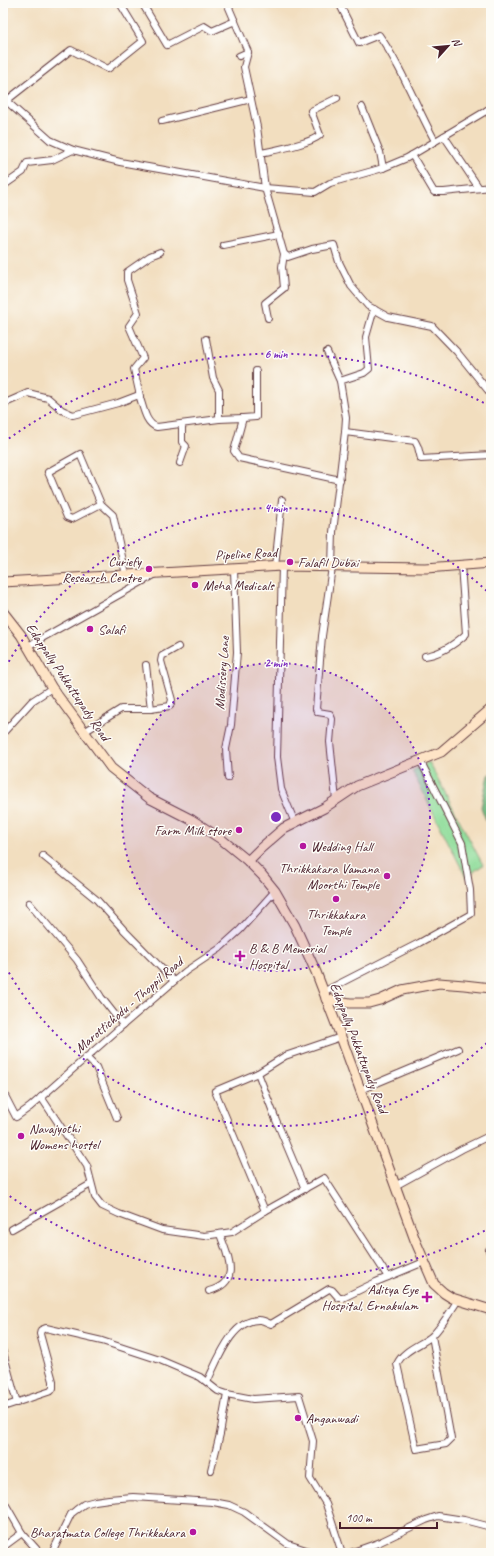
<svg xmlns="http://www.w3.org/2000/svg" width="494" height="1556" viewBox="0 0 494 1556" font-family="Caveat,sans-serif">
<rect width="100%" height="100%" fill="#fdfcf7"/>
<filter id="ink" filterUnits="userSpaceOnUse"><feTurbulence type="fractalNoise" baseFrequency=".025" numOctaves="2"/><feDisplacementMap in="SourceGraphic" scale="8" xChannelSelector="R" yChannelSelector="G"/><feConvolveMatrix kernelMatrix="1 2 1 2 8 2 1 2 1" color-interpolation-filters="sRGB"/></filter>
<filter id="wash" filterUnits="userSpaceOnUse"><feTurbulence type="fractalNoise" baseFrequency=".012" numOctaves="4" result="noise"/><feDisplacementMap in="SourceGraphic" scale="16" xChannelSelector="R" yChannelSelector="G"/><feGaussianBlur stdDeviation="0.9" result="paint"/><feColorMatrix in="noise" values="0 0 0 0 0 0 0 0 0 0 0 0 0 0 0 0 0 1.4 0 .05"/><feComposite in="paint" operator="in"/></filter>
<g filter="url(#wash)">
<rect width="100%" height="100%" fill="#f2debf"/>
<polygon fill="#91dd9b" stroke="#6e7e63" points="429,762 483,865 466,877 412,771"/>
<polygon fill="#74bc83" stroke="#5f6e57" points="491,773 491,827 488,826 481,807 488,775"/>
</g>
<g filter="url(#ink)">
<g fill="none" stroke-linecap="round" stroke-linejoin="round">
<defs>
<g id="street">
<polyline points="142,3 167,45 204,26 212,31 235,21"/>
<polyline points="227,3 248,52 244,67 257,127 265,188 284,254 288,257 312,249 334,245 339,262 351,286 368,306 388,317 432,326 457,352 491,394"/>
<path d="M339 3 359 43 379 35C402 68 416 106 435 141"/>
<polyline points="3,4 4,3"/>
<polyline points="239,56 248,52"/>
<polyline points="3,98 50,140 73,150"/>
<polyline points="6,101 71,50 108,69 143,41 121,5 124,3"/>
<polyline points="362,107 380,152 383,168"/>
<polyline points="487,110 491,117"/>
<polyline points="162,121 251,99"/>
<polyline points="444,136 479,188"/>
<path d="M261 153C275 150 310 144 320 135L311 111 337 98"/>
<polyline points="412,155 434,192 444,192 491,187"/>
<polyline points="3,186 23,172 27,163 52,160 73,150 120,162 265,188 315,192 330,183 383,168 407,158 491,108"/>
<polyline points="223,245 279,234"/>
<polyline points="268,318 265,303 284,288 282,267 284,254"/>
<polyline points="206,339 213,378 219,390 219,419 243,418 234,451 239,458 340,480"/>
<polyline points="327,352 340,381 346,418 345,432 333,532 332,567 322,636 316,709 318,712 330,714 332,719 330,742 336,800"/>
<polyline points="340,381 364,373 369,369 366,337 374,309"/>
<polyline points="140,396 134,369 143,358 129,326 138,313 127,280 127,272 150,256 160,252"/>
<path d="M3 404 28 393 48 398 62 410 73 415 118 403 139 395C143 405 145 424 157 427L219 419"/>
<polyline points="243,418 256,417 256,371"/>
<polyline points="345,432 415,441 418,447 421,459 491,455"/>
<polyline points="180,463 186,446 182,442 182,424"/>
<polyline points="101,504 72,519 67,517 48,472 80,454 101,504 113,515 126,575"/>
<polyline points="282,566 277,757 281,789 295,823"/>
<polyline points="275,567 282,500"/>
<polyline points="28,646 156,574"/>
<path d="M425 656C440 654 455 644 466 634L461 565"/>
<polyline points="151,709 170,706 172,700 161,661 162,656 178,647"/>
<polyline points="84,732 121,709 151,709 146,665"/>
<polyline points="3,733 32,701 52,688"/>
<polyline points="228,778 226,749 231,725 237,652 234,570"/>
<polyline points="43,856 97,900 123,929 174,981"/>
<polyline points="29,903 77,960 101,997 123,1025"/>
<polyline points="323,992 419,943 471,914 470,890 462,843 420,760"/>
<polyline points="86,1057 96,1067 117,1118"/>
<polyline points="258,1073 215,1091 265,1211 324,1178 388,1277"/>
<polyline points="360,1090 458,1049"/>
<polyline points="3,1092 16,1117 30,1107 123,1025 186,971 219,949 240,930 275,891"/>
<polyline points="41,1097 87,1166 95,1197 102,1206 119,1214 162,1230 204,1236 232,1232 265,1211"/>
<polyline points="395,1186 462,1149 491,1135"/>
<polyline points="305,1189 276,1120 258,1073 285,1056 341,1037"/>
<polyline points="12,1229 91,1184"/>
<polyline points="489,1250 491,1257"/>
<path d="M209 1291C242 1282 228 1258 220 1234"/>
<path d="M432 1336 451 1439 446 1444 416 1449 397 1364C403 1350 421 1345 432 1336 442 1326 450 1312 458 1300"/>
<polyline points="3,1352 17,1403"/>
<path d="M207 1382C217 1362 232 1318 260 1320 263 1320 268 1323 271 1324L329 1289 332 1290 339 1298H343L376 1282 424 1262"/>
<polyline points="3,1407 51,1391 53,1388 53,1381 40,1334 41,1330 46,1328 102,1341 160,1360 200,1377 218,1391 227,1394 253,1399 299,1396 313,1441 310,1478 326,1504 342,1553"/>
<polyline points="211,1470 220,1434 227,1394"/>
<polyline points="3,1500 22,1533 40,1553"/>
<polyline points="3,1547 22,1533"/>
<polyline points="52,1553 71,1514 76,1510 84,1504 95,1501 109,1499 133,1497 213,1502 229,1505 244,1512 288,1544 315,1553"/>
<polyline points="350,1553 378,1543 426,1520 438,1516 464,1520 491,1527"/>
</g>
<g id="secondary">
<polyline points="3,582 282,566 426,568 491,563"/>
<polyline points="3,612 21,635 52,688 111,768 149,798 192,820 221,839 248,861 262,875 275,891 295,926 316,972 341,1037 415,1240 434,1284 444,1293 452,1298 491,1310"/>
<polyline points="248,861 261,848 284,828 324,808 357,786 441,752 491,709"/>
<polyline points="326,999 350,1003 369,1003 380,1000 402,990 439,983 464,985 491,988"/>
</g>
</defs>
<use href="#street" stroke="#633c41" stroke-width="8"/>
<use href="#secondary" stroke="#633c41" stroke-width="11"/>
<use href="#street" stroke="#fff" stroke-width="6"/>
<use href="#secondary" stroke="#fee4c6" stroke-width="9"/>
</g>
</g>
<circle cx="276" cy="817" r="154" fill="#7b2cbf" fill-opacity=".12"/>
<g fill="none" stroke="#7b2cbf" stroke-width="2" stroke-dasharray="2 4">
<circle cx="276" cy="817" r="154"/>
<path d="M491 1039A309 309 0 0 1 3 962M3 672A309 309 0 0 1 491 595"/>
<path d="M490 1228A463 463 0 0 1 4 1192M4 442A463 463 0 0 1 490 406"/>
</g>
<g fill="#b5179e" stroke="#fdfcf7" stroke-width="1.5">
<circle cx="290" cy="562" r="4"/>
<circle cx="149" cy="569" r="4"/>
<circle cx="195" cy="585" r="4"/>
<circle cx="90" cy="629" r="4"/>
<circle cx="239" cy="830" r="4"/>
<circle cx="303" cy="846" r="4"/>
<circle cx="387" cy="876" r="4"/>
<circle cx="336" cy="899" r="4"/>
<path d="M238 950h4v4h4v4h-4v4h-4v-4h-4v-4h4z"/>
<circle cx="21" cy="1136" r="4"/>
<path d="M425 1291h4v4h4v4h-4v4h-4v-4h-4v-4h4z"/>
<circle cx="298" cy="1418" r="4"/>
<circle cx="193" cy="1532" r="4"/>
</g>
<g text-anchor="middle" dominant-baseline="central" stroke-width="3" stroke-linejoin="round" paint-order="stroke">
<g font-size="14" fill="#4a1f2b" stroke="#fdfcf7">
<text transform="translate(246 554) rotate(-3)">Pipeline Road</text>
<text transform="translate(222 673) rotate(-86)">Modissery Lane</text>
<text transform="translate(68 682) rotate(56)">Edappally Pukkattupady Road</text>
<text transform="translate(129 1005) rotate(-41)">Marottichodu - Thoppil Road</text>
<text transform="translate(359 1048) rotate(69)">Edappally Pukkattupady Road</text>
</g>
<g font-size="14" fill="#4a1f2b" stroke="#fdfcf7" text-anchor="start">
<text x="141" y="561" text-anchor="end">Curiefy<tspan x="141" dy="16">Research Centre</tspan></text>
<text x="298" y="562">Falafil Dubai</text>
<text x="203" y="585">Meha Medicals</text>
<text x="98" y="629">Salafi</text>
<text x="231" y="830" text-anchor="end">Farm Milk store</text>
<text x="311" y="846">Wedding Hall</text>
<text x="379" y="868" text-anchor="end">Thrikkakara Vamana<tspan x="379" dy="16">Moorthi Temple</tspan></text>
<text x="336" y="914" text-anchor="middle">Thrikkakara<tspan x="336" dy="16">Temple</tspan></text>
<text x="249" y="948">B &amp; B Memorial<tspan x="249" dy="16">Hospital</tspan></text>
<text x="29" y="1128">Navajyothi<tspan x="29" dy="16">Womens hostel</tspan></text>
<text x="418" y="1289" text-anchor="end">Aditya Eye<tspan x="418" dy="16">Hospital, Ernakulam</tspan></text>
<text x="306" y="1418">Anganwadi</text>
<text x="185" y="1532" text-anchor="end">Bharatmata College Thrikkakara</text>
</g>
</g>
<circle cx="276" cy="817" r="6" fill="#7b2cbf" stroke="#fdfcf7" stroke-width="2"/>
<g font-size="12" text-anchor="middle" font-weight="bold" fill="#7b2cbf" stroke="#fdfcf7" stroke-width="3" stroke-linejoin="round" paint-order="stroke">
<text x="276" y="358">6 min</text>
<text x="276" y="512">4 min</text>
<text x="276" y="667">2 min</text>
</g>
<rect width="494" height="1556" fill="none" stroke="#fdfcf7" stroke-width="16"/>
<g transform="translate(448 46) rotate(63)" stroke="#fdfcf7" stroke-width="3" paint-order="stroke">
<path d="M0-3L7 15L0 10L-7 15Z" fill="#4a1f2b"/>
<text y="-6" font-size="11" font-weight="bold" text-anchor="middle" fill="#4a1f2b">N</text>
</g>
<path d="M340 1522v6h97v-6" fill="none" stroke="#4a1f2b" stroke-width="2"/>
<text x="346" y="1522" font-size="12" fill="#4a1f2b" stroke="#fdfcf7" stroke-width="3" paint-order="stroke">100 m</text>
</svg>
